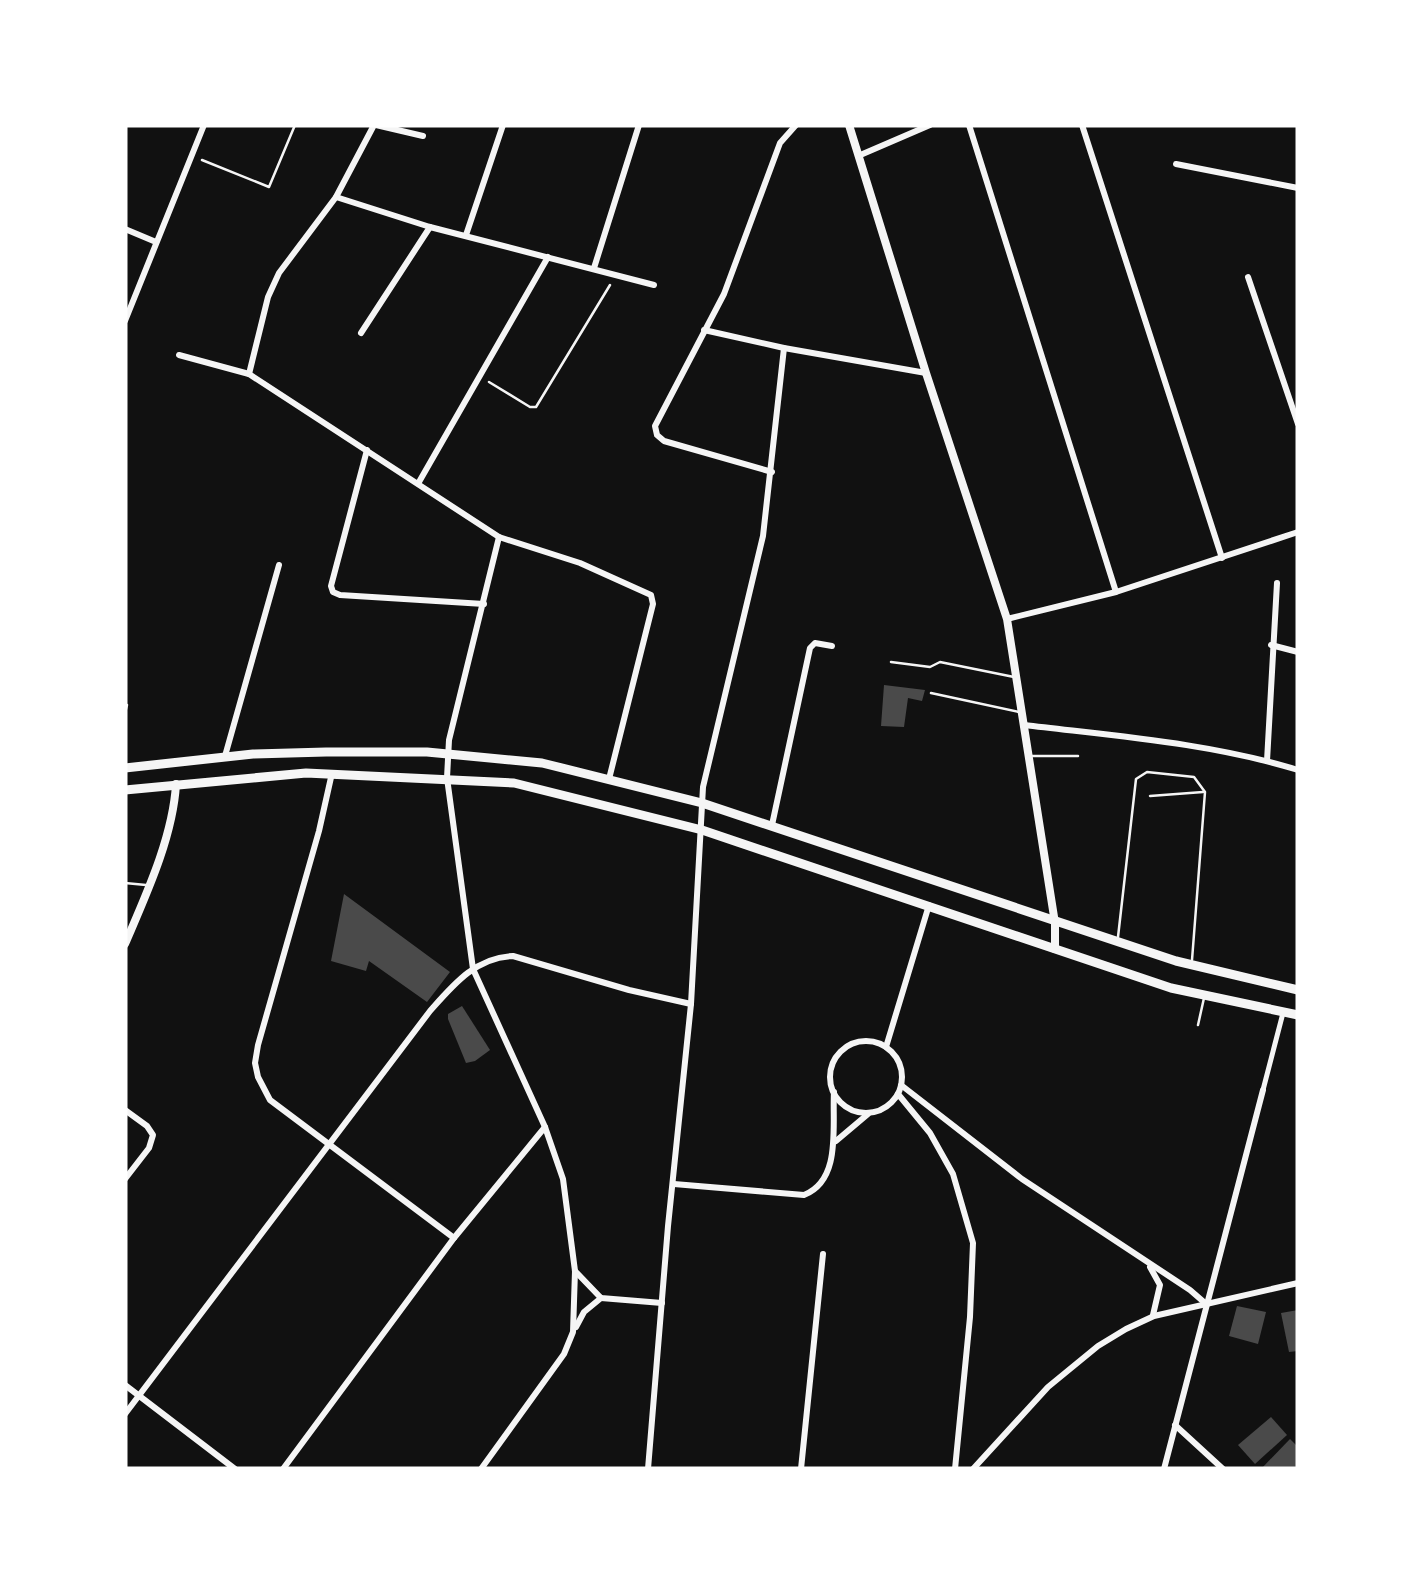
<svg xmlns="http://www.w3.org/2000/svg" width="1423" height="1594" viewBox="0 0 1423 1594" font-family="'Source Sans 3',sans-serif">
<rect width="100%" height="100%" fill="#111"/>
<g fill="#4a4a4a">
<polygon points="884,685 925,690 922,701 908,698 904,727 881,726"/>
<polygon points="344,894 450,972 427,1002 369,961 366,971 331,961"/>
<polygon points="462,1006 490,1050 475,1061 466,1063 448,1019 448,1014"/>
<polygon points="1237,1306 1266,1312 1258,1344 1229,1336"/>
<polygon points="1298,1310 1298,1351 1289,1352 1281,1313"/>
<polygon points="1271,1417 1287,1435 1255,1464 1238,1445"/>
<polygon points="1290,1439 1298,1447 1298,1469 1261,1469"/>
</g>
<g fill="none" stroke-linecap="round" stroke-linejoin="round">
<g stroke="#f5f5f5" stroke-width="2.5">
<polyline points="202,160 269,187 295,125"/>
<polyline points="489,382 530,407 536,407 610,285"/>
</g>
<g stroke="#f5f5f5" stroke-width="2.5">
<polyline points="891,662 930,667 940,662 1014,677"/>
<polyline points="931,693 1019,712"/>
<polyline points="125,713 127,705"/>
<polyline points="1029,756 1078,756"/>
<polyline points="1150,796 1203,792"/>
<polyline points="125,883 146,885"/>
<polyline points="1118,937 1136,779 1147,772 1194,777 1205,792 1192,960"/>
<polyline points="1198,1025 1204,998"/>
</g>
<polyline stroke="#f5f5f5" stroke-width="5" points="1263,1090 1283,1013"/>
<g stroke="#f5f5f5" stroke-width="6">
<polyline points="376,125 423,136"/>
<polyline points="969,125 1116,592"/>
<polyline points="1082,125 1222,558"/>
<polyline points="858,156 930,125"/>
<polyline points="1176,164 1298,188"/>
<polyline points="336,197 430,227 654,285"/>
<polyline points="125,229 156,242"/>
<polyline points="466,235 503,125"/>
<polyline points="594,268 639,125"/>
<polyline points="1248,277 1298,424"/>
<polyline points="125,321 204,125"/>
<polyline points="704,330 784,348 926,373"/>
<polyline points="361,333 430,227"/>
<polyline points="179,355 249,374 499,537 580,563 651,595 653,604 609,779"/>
<polyline points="249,374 268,297 279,273 336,197 374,125"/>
<polyline points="367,450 331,586 333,592 340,595 484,604"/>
<polyline points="772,472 664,441 657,435 655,426 724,294 780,143 796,125"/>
<polyline points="419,482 548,257"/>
<polyline points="1007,619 1116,592 1298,532"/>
<polyline points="1271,645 1298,652"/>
<path d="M1024 725C1115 736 1210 743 1298 770"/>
<polyline points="225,756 279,565"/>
<polyline points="1267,761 1277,583"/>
<polyline points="332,773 319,831 258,1045 255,1063 258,1077 270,1100 454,1238"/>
<polyline points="772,825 810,648 815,643 832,646"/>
<circle cx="866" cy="1077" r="36"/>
<polyline points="886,1047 929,905"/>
<polyline points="901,1085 1022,1179 1190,1290 1205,1303"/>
<polyline points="898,1094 930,1133 953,1174 973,1243 970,1317 955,1469"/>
<polyline points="125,1110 147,1126 153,1135 149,1148 125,1179"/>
<polyline points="836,1141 868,1114"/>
<path d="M674 1184 804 1195C842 1180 832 1126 834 1092"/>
<polyline points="1150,1267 1160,1285 1153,1315"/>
<polyline points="575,1271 601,1298 662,1303"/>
<polyline points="576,1327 584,1312 601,1298"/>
<polyline points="125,1385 235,1469"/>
<path d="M125 1414 430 1011C453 985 476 957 513 956L629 990 691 1004"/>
<polyline points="1175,1425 1223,1469"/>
<polyline points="283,1469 454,1238 545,1127"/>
<polyline points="481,1469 564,1354 573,1332 575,1271 563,1179 545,1127 473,969 447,778 449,740 499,537"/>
<polyline points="648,1469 668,1226 691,1004 703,787 763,536 784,348"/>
<polyline points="801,1469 823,1254"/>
<polyline points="973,1469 1048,1387 1098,1346 1126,1329 1154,1316 1298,1283"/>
<polyline points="1164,1469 1263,1090"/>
</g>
<g stroke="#f5f5f5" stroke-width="8">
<polyline points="849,125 926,373 1007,619 1055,923 1055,949"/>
<path d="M125 944C146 895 173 837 176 784"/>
</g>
<g stroke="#f5f5f5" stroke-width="9">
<polyline points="125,768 253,754 326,752 427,752 542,763 702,803 1176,961 1298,990"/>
<polyline points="125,790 306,773 514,783 702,830 1171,988 1298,1015"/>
</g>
</g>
<rect width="1423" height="1594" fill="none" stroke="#ffffff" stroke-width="255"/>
</svg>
